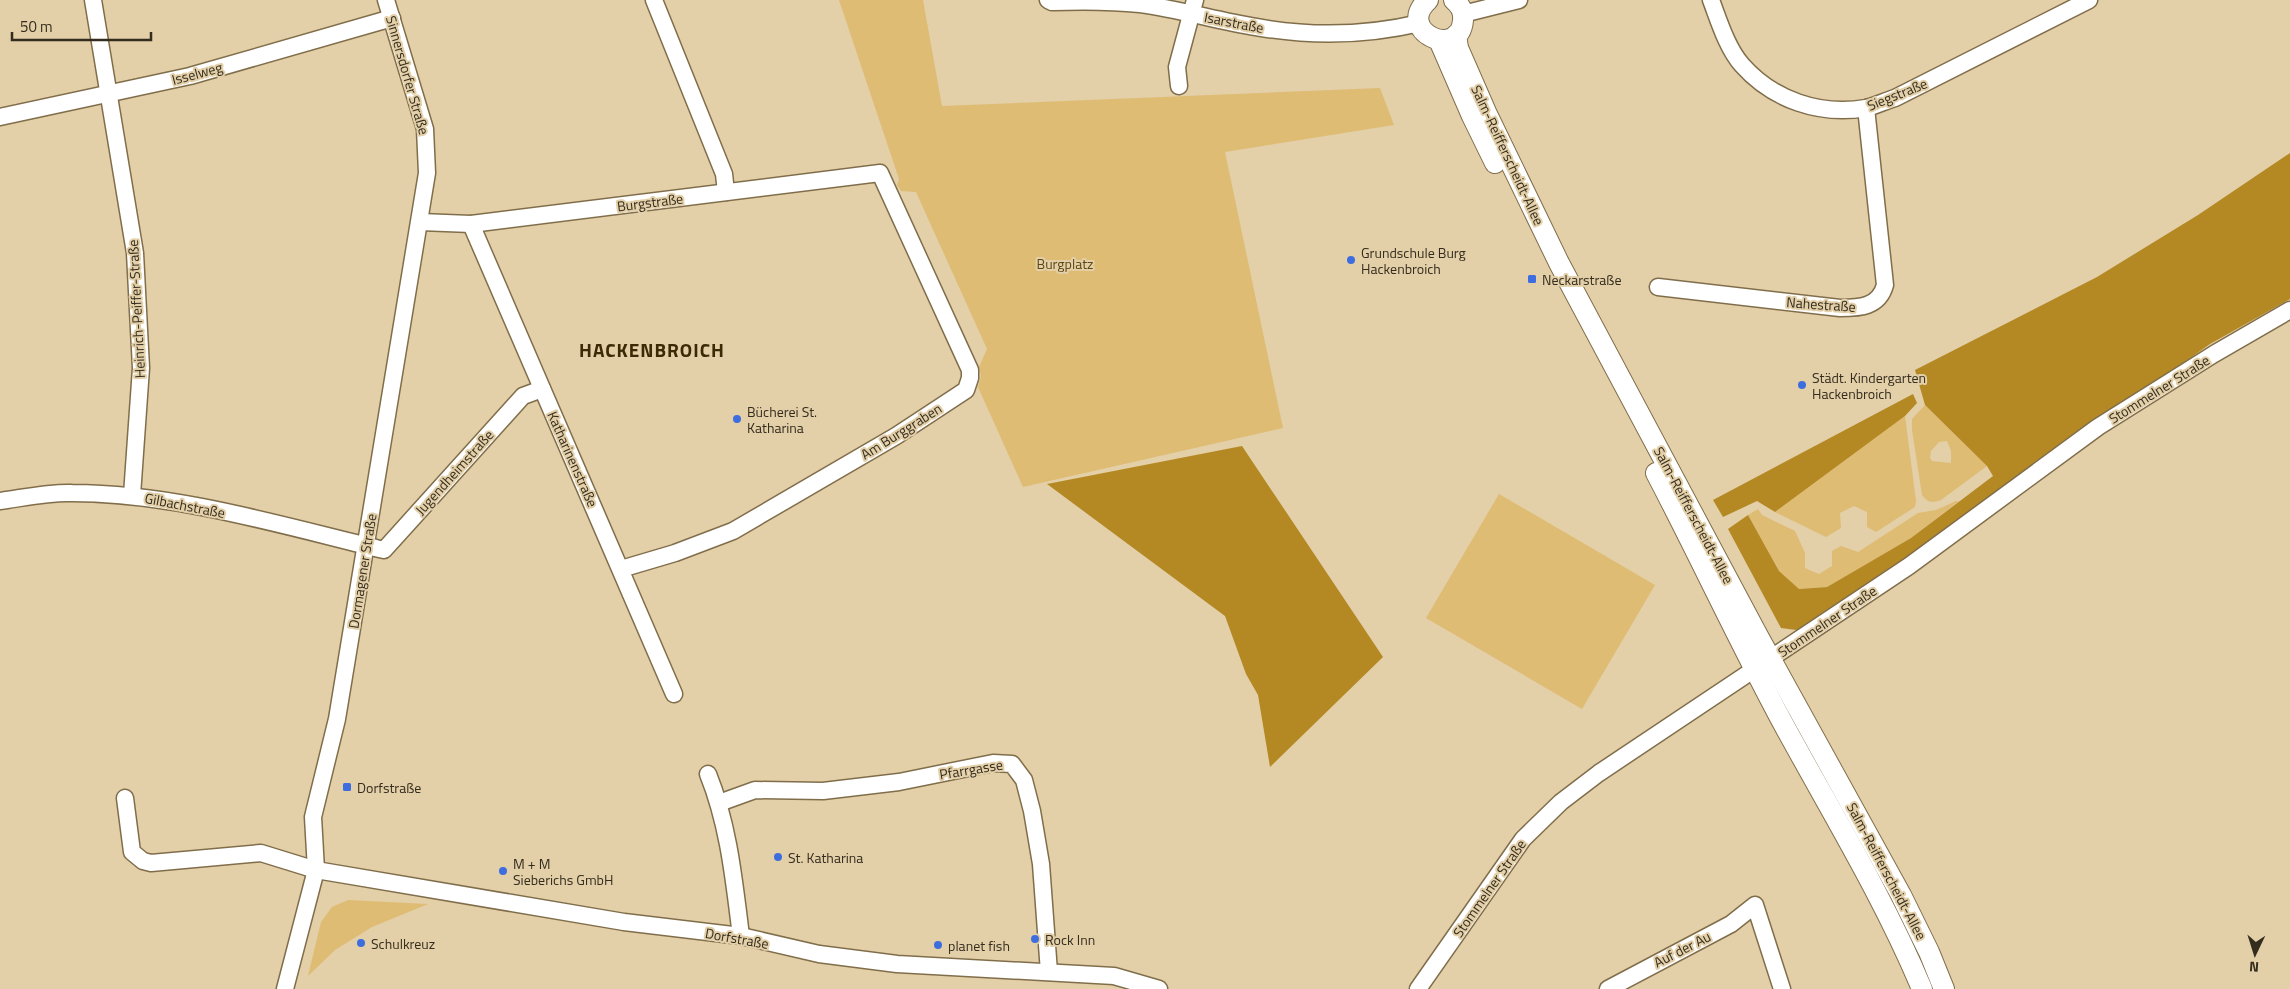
<svg xmlns="http://www.w3.org/2000/svg" width="2290" height="989" viewBox="0 0 2290 989" font-family="'Titillium Web',sans-serif">
<rect width="100%" height="100%" fill="#e3cfa8"/>
<g fill="#dfbc73" fill-rule="evenodd">
<polygon points="839,0 923,0 942,106 1380,88 1394,125 1225,152 1283,428 1023,487 978,387 981,376 979,367 987,349 916,192 901,191 897,185 899,179"/>
<path d="M1925 405 1987 466 1941 500C1932 503 1928 503 1922 495L1912 430V419ZM1947 441 1951 451V463L1932 461 1930 458 1931 451 1939 442Z"/>
<polygon points="1905,416 1916,501 1915,507 1876,532 1867,527 1867,512 1854,506 1840,513 1841,528 1826,537 1775,512"/>
<polygon points="1499,494 1655,585 1582,709 1426,618"/>
<polygon points="1956,501 1959,501 1911,538 1827,587 1798,589 1779,571 1748,515 1758,509 1762,515 1795,531 1805,553 1805,568 1819,574 1832,566 1832,551 1841,546 1858,552 1918,513 1936,510"/>
<polygon points="348,900 428,904 372,927 335,950 308,976 321,922 332,907"/>
</g>
<g fill="#b48924">
<polygon points="2290,153 2290,299 2210,344 1925,547 1806,628 1796,630 1781,628 1728,529 1748,515 1779,571 1799,589 1827,587 1911,538 1993,476 1987,466 1925,405 1915,370 2097,277 2198,215"/>
<polygon points="1913,394 1917,403 1905,416 1775,512 1757,501 1723,517 1713,500"/>
<polygon points="1242,446 1383,657 1270,767 1258,695 1246,674 1225,616 1047,484"/>
</g>
<g fill="none" stroke-linecap="round" stroke-linejoin="round">
<defs>
<g id="minor">
<polyline points="93,0 135,253 141,368 132,495"/>
<polyline points="654,0 724,174 726,192"/>
<path d="M1048 0 1052 2C1082 1 1111 1 1140 4 1179 9 1218 21 1256 27 1312 37 1365 36 1420 23"/>
<path d="M1711 0C1719 21 1727 48 1742 65 1773 100 1820 116 1866 108 1875 106 1885 101 1895 98L2089 0"/>
<polyline points="1463,14 1519,0"/>
<polyline points="1179,86 1177,67 1195,0"/>
<polyline points="0,117 190,76 392,18"/>
<polyline points="420,222 471,224 880,173 970,370 970,378 966,390 896,436 733,531 675,553 621,569"/>
<polyline points="471,224 674,694"/>
<path d="M1658 287 1840 308C1860 308 1879 307 1885 285L1866 108"/>
<path d="M0 501C23 498 48 492 72 493 175 493 284 526 384 550L523 396 542 389"/>
<path d="M708 774C729 826 734 881 741 936"/>
<polyline points="125,798 132,852 143,861 151,863 261,853 316,870 624,922 741,936 819,954 897,964 1114,976 1159,989"/>
<polyline points="719,803 755,790 823,791 899,782 993,763 1012,764 1024,780 1032,811 1041,864 1049,972"/>
<polyline points="285,989 316,870 313,817 337,719 427,173 425,129 386,0"/>
<polyline points="1418,989 1523,839 1561,802 1599,773 1909,566 2098,427 2214,354 2290,310"/>
<polyline points="1608,989 1731,924 1755,905 1782,989"/>
</g>
<g id="tertiary">
<path d="M1428 0C1394 31 1460 61 1463 20 1464 12 1460 5 1454 0"/>
<polyline points="1456,35 1458,48 1486,112 1559,263 1758,636 1901,895 1929,952 1944,989"/>
<polyline points="1439,40 1472,116 1495,163"/>
<path d="M1656 473C1700 557 1740 644 1785 727 1832 813 1884 898 1922 989"/>
</g>
</defs>
<use href="#minor" stroke="#806e4b" stroke-width="19"/>
<use href="#tertiary" stroke="#806e4b" stroke-width="22"/>
<use href="#minor" stroke="#fff" stroke-width="16"/>
<use href="#tertiary" stroke="#fff" stroke-width="20"/>
</g>
<g fill="#3d6dde" stroke="#e3cfa8" stroke-width="2">
<circle cx="1351" cy="260" r="5"/>
<rect x="1527" y="274" width="10" height="10" rx="2.5"/>
<circle cx="1802" cy="385" r="5"/>
<circle cx="737" cy="419" r="5"/>
<rect x="342" y="782" width="10" height="10" rx="2.5"/>
<circle cx="778" cy="857" r="5"/>
<circle cx="503" cy="871" r="5"/>
<circle cx="1035" cy="939" r="5"/>
<circle cx="361" cy="943" r="5"/>
<circle cx="938" cy="945" r="5"/>
</g>
<g text-anchor="middle" dominant-baseline="central" stroke-width="4" stroke-linejoin="round" paint-order="stroke">
<g font-size="14" fill="#342d1e" stroke="#e3cfa8">
<text transform="translate(1234 22) rotate(11)">Isarstraße</text>
<text transform="translate(197 73) rotate(-15)">Isselweg</text>
<text transform="translate(408 75) rotate(74)">Sinnersdorfer Straße</text>
<text transform="translate(1897 94) rotate(-22)">Siegstraße</text>
<text transform="translate(1508 155) rotate(65)">Salm-Reifferscheidt-Allee</text>
<text transform="translate(650 202) rotate(-7)">Burgstraße</text>
<text transform="translate(1821 304) rotate(4)">Nahestraße</text>
<text transform="translate(136 309) rotate(-93)">Heinrich-Peiffer-Straße</text>
<text transform="translate(2159 389) rotate(-32)">Stommelner Straße</text>
<text transform="translate(901 431) rotate(-32)">Am Burggraben</text>
<text transform="translate(573 459) rotate(66)">Katharinenstraße</text>
<text transform="translate(454 472) rotate(-48)">Jugendheimstraße</text>
<text transform="translate(185 505) rotate(11)">Gilbachstraße</text>
<text transform="translate(1694 515) rotate(62)">Salm-Reifferscheidt-Allee</text>
<text transform="translate(362 571) rotate(-81)">Dormagener Straße</text>
<text transform="translate(1827 621) rotate(-34)">Stommelner Straße</text>
<text transform="translate(971 769) rotate(-9)">Pfarrgasse</text>
<text transform="translate(1887 871) rotate(62)">Salm-Reifferscheidt-Allee</text>
<text transform="translate(1489 888) rotate(-55)">Stommelner Straße</text>
<text transform="translate(737 938) rotate(10)">Dorfstraße</text>
<text transform="translate(1682 949) rotate(-27)">Auf der Au</text>
</g>
<g font-size="14" fill="#342d1e" stroke="#e3cfa8" text-anchor="start">
<text x="1361" y="252">Grundschule Burg<tspan x="1361" dy="16">Hackenbroich</tspan></text>
<text x="1542" y="279">Neckarstraße</text>
<text x="1812" y="377">Städt. Kindergarten<tspan x="1812" dy="16">Hackenbroich</tspan></text>
<text x="747" y="411">Bücherei St.<tspan x="747" dy="16">Katharina</tspan></text>
<text x="357" y="787">Dorfstraße</text>
<text x="788" y="857">St. Katharina</text>
<text x="513" y="863">M + M<tspan x="513" dy="16">Sieberichs GmbH</tspan></text>
<text x="1045" y="939">Rock Inn</text>
<text x="371" y="943">Schulkreuz</text>
<text x="948" y="945">planet fish</text>
</g>
<g font-size="14" fill="#5c4612" stroke="#e3cfa8">
<text x="1065" y="263">Burgplatz</text>
</g>
<g font-size="19" font-weight="bold" letter-spacing="1" fill="#3a2a05" stroke="#e3cfa8">
<text x="652" y="349">HACKENBROICH</text>
</g>
</g>
<g transform="translate(2255 954) rotate(184)" stroke="#e3cfa8" stroke-width="4" paint-order="stroke">
<path d="M0-4L9 19L0 12L-9 19Z" fill="#342d1e"/>
<text y="-8" font-size="14" font-weight="bold" text-anchor="middle" fill="#342d1e">N</text>
</g>
<path d="M12 32v8h139v-8" fill="none" stroke="#342d1e" stroke-width="2.5"/>
<text x="20" y="32" font-size="15" fill="#342d1e" stroke="#e3cfa8" stroke-width="4" paint-order="stroke">50 m</text>
</svg>
